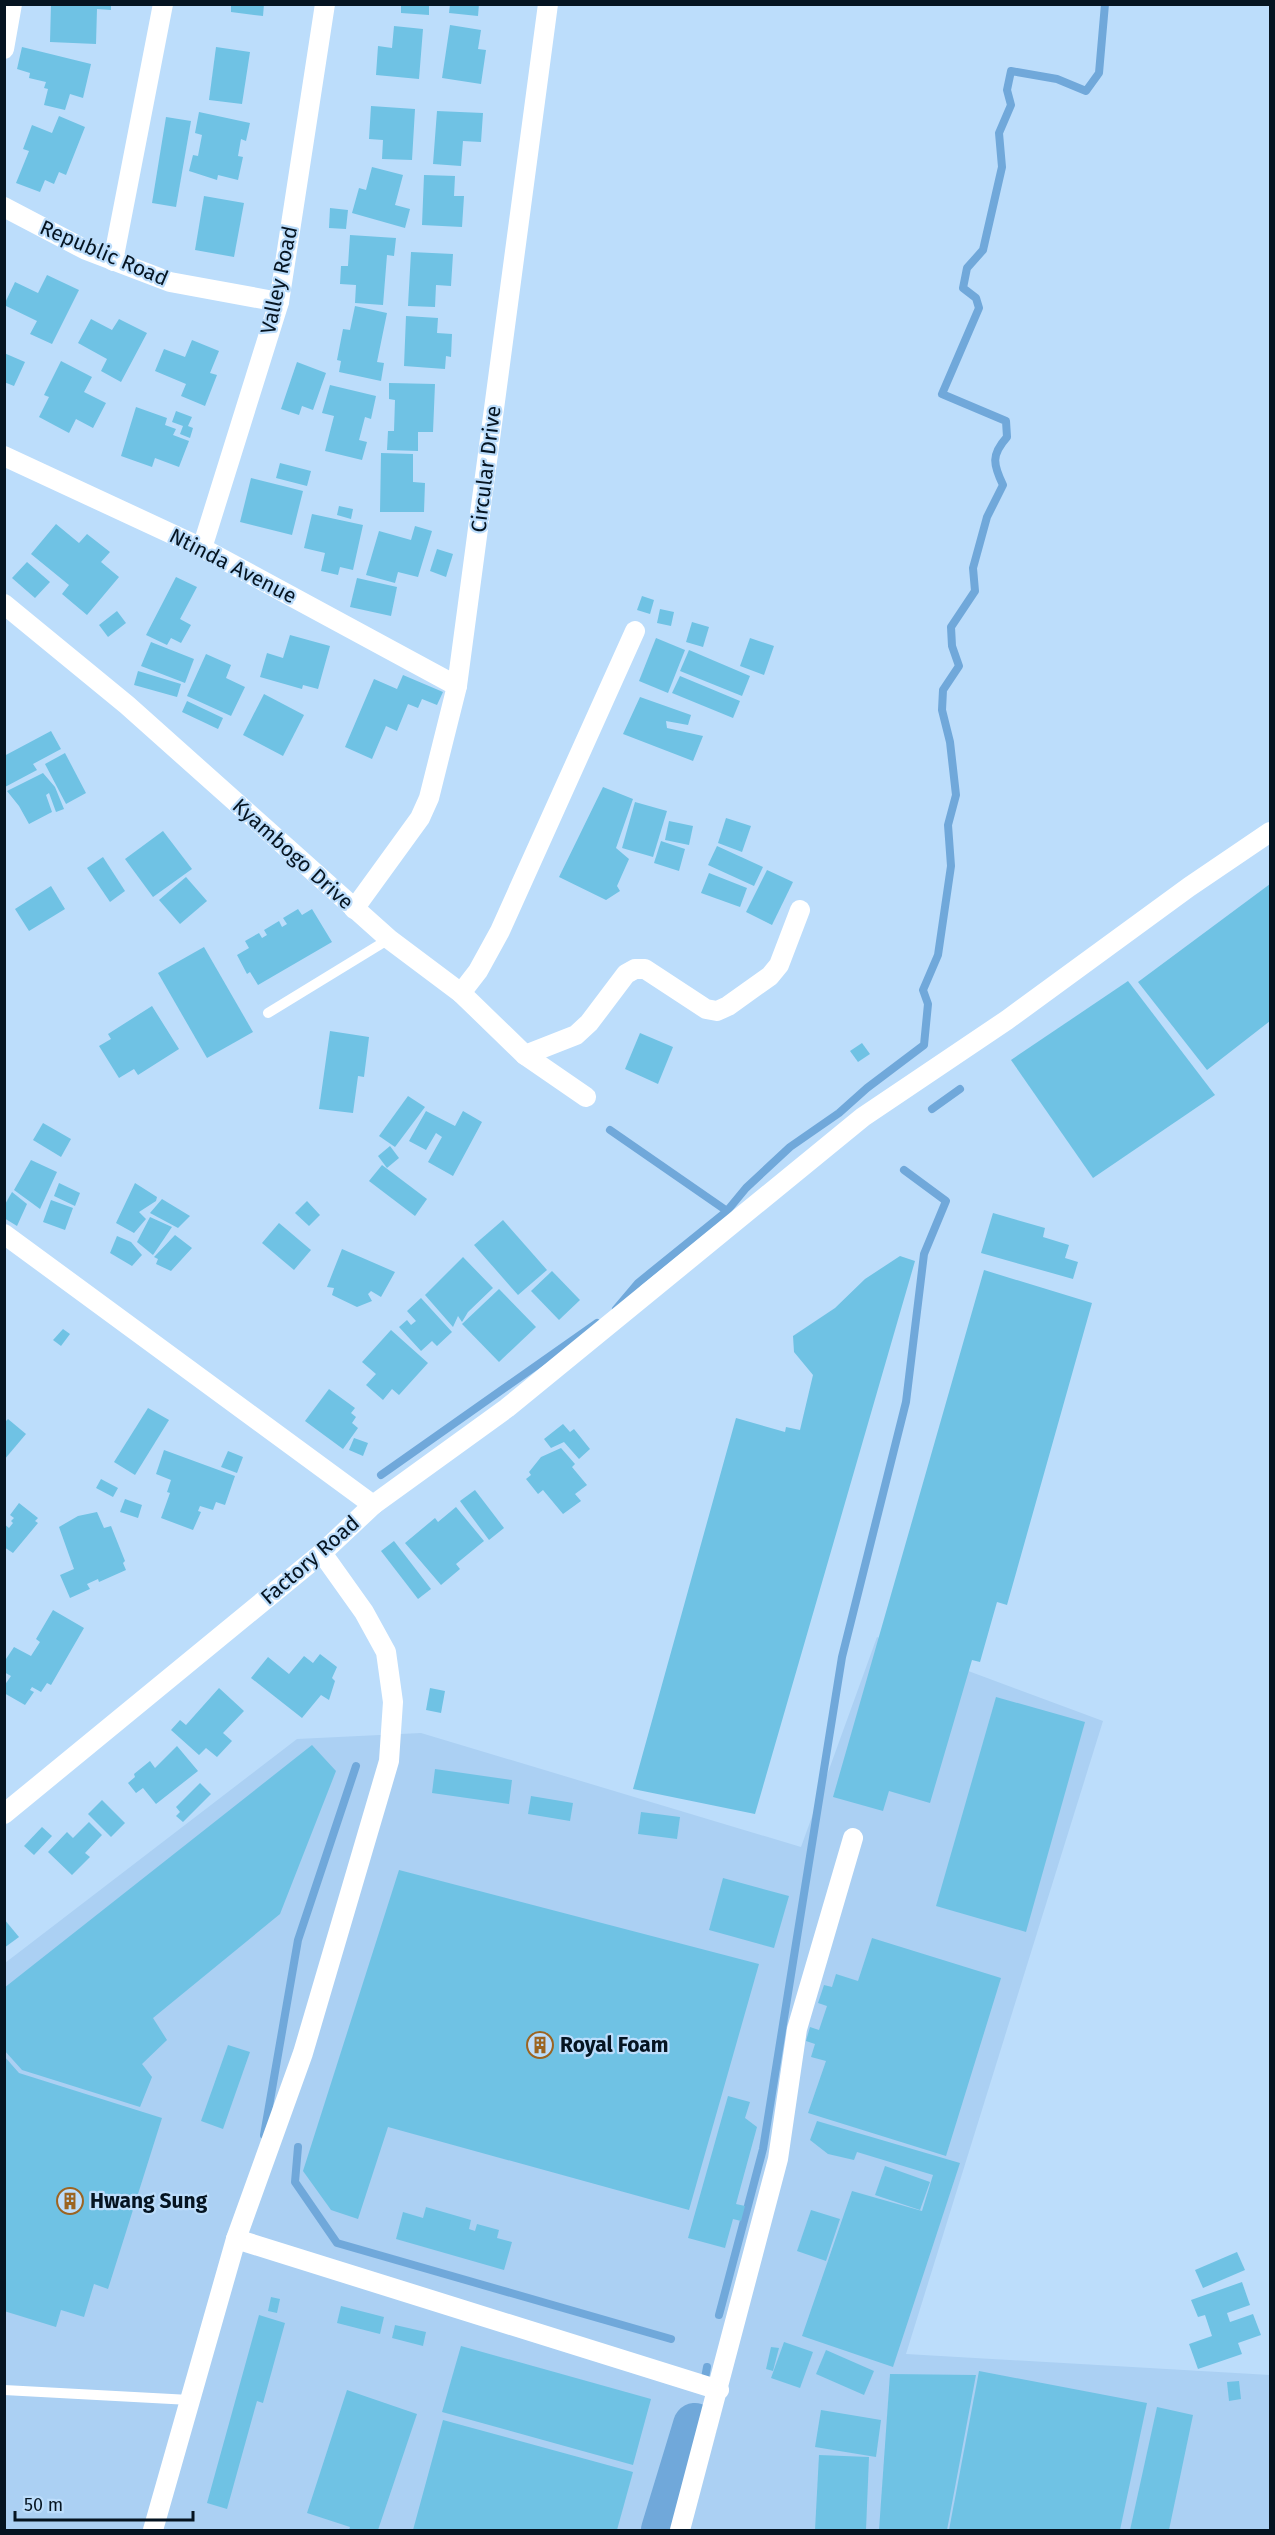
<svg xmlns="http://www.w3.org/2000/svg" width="1275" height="2535" viewBox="0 0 1275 2535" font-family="'Fira Sans',sans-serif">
<rect width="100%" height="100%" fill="#bcddfb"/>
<polygon fill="#abd0f3" points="877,1637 1103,1721 906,2354 1270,2375 1270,2530 5,2530 5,1963 297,1739 421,1733 801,1847"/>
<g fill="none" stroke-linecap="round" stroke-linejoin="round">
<g stroke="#70a8da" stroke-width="8">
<polyline points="932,1109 960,1089"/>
<polyline points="610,1130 727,1211"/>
<path d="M616 1309 638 1283 727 1211 746 1188 790 1147 839 1113 867 1088 924 1045 928 1004 923 990 938 955 951 866 948 825 956 795 950 742 942 710 943 690 959 666 952 646 951 627 975 591 973 568 987 517 1003 485C993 464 991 455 1007 437L1006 421 942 394 979 308 976 298 963 288 967 268 983 250 1002 167 999 133 1011 105 1007 90 1011 71 1057 79 1086 91 1099 73 1105 4"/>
<polyline points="381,1475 597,1323"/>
<polyline points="264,2135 298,1940 356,1766"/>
<polyline points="298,2147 295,2182 337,2243 671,2339"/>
<polyline points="719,2315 763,2149 842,1657 906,1402 924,1254 946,1201 904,1170"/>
<polyline points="705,2378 707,2367"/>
</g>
<polyline stroke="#70a8da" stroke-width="44" points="663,2530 695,2425"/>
</g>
<g fill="#6fc2e4">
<polygon points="51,4 111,4 111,10 97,9 96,44 50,42"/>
<polygon points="231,4 264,4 263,16 231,12"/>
<polygon points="401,4 429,4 429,15 401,13"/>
<polygon points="450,4 479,4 478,16 449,13"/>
<polygon points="450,25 481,30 478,49 486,50 481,84 442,78"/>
<polygon points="394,26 423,29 419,79 376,75 378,46 392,48"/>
<polygon points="22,47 91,64 83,98 70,94 65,110 44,105 48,89 44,88 46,82 29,78 30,73 17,69"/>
<polygon points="216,47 250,52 242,104 209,100"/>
<polygon points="371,106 415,109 412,160 382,159 383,140 369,139"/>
<polygon points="437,111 483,113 481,142 463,141 461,166 433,164"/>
<polygon points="199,112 250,123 246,141 241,139 238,156 243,157 238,180 218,175 217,180 189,171 193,155 198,156 202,135 195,133"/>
<polygon points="59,116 85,127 66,175 59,172 54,184 45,180 40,192 16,183 29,151 23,149 32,125 52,133"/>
<polygon points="166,117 191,121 176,207 152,203"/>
<polygon points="372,167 403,175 395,205 410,209 405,228 352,213 359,188 366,190"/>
<polygon points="424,175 455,176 454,196 464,196 462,227 422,225"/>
<polygon points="204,196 244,203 234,257 195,250"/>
<polygon points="330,208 348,210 346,229 329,228"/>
<polygon points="350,235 396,238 394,256 387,255 383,305 355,303 356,285 340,284 341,266 348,266"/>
<polygon points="411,252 453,254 451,286 436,285 435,307 408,306"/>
<polygon points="47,275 79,290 52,344 30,334 37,321 4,305 15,282 38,293"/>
<polygon points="355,306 387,313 377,362 384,363 381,381 339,372 341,361 337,360 343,329 350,330"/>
<polygon points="406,316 438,318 437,333 452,334 451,357 446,356 445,369 404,366"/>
<polygon points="91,319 112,330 119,319 147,333 121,382 101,371 107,359 78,343"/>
<polygon points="192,340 219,351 210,373 217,375 205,406 181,396 186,384 155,371 164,349 185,357"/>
<polygon points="4,353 25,362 14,386 4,382"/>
<polygon points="61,361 92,377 84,392 106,403 93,428 76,419 69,433 39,417 49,397 44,395"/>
<polygon points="297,362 326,373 313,410 302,406 299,415 281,409"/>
<polygon points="389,383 435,384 433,432 418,432 418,451 387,450 388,431 394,431 395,400 389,399"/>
<polygon points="330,385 376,396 371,419 365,417 359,440 367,442 362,460 325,451 334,416 322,413"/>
<polygon points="136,407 167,418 165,425 176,429 173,435 189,441 179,467 155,458 152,467 121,456"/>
<polygon points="176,411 192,417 188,426 193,428 190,438 180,434 183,426 172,422"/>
<polygon points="381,453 413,454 413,482 425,483 424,512 380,512"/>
<polygon points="280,463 311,471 307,486 276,478"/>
<polygon points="251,478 303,491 292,535 240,522"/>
<polygon points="339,506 353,509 351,519 337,515"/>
<polygon points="312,514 363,525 353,570 340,567 338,575 321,571 325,553 304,548"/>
<polygon points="56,524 79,543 87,534 110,552 101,562 119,577 87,615 62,594 69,585 31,554"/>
<polygon points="415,526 432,531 418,577 398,572 395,583 366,575 379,531 411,540"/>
<polygon points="437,549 453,554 446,577 430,571"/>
<polygon points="27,562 50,582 35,598 12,578"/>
<polygon points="176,577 197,587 180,619 191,625 181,643 171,638 167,645 146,635"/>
<polygon points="357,578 397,587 391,616 350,607"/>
<polygon points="642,596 654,600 650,614 637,610"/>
<polygon points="660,609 674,612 671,626 657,623"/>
<polygon points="117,611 126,623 108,637 99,625"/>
<polygon points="692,622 709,627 703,647 686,642"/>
<polygon points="290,635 330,646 318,689 303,685 302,689 260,677 267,653 283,658"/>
<polygon points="656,638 685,650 668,693 639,681"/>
<polygon points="750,638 774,646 764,675 740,666"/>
<polygon points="151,642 194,659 185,683 141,666"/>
<polygon points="689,650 750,676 742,696 680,671"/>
<polygon points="206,654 231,665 226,678 245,687 231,716 187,696"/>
<polygon points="138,671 181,684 177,697 134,685"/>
<polygon points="403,675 443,692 437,705 422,699 418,708 408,704 397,731 386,726 372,759 345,747 374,679 397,689"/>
<polygon points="680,676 740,701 733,718 672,693"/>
<polygon points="264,694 304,715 283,756 243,735"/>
<polygon points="640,697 691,715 688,725 666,721 667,728 703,736 693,761 623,734"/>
<polygon points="187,701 223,718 218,729 182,712"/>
<polygon points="51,731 61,749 33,764 37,770 5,787 4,756"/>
<polygon points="65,753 86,793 66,804 45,764"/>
<polygon points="43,773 55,787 64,809 56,812 49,793 46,795 52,812 29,824 19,806 7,791"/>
<polygon points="603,787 633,799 616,848 629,859 617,886 620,891 606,900 559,877"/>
<polygon points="635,802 667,811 653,857 622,848"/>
<polygon points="726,818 751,826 742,852 718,843"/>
<polygon points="669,821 693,826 689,845 665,840"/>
<polygon points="163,831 192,869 153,897 125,859"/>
<polygon points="661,841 685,849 679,871 654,863"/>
<polygon points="717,846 763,867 754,886 708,865"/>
<polygon points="103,857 125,891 110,902 87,868"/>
<polygon points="767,870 793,882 772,925 746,912"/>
<polygon points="709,873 747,888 740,907 701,893"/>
<polygon points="186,877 207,901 180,924 159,900"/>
<polygon points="1270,884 1270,1021 1207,1070 1138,982"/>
<polygon points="51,886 65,909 29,931 15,909"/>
<polygon points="298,909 302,915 312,909 332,942 258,985 250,972 247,974 237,955 249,948 245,941 259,933 262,938 267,935 264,930 279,921 282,927 287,924 283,918"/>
<polygon points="204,947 253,1032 207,1058 158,973"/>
<polygon points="1128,981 1215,1095 1093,1178 1011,1060"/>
<polygon points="152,1006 179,1049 138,1075 134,1069 119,1078 99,1046 111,1039 108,1034"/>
<polygon points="330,1031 369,1037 364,1077 358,1076 353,1113 319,1109"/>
<polygon points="640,1033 673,1047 658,1084 625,1069"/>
<polygon points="862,1043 870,1054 858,1062 850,1051"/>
<polygon points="408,1096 425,1107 395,1147 379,1136"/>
<polygon points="426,1111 455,1126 463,1111 482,1122 453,1176 428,1162 442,1137 436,1133 426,1150 409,1141"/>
<polygon points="43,1123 71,1139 61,1157 33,1140"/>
<polygon points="390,1146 399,1158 387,1168 378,1156"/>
<polygon points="31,1160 57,1172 40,1209 14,1190"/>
<polygon points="382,1165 427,1199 415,1216 369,1181"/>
<polygon points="59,1183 80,1193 75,1206 54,1196"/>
<polygon points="135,1183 157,1197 156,1201 139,1212 146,1219 134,1233 116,1223"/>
<polygon points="12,1192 27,1204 17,1226 4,1218 4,1206"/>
<polygon points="162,1199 190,1216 178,1228 150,1213"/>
<polygon points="51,1200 73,1208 65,1230 43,1222"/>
<polygon points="307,1201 320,1215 309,1226 295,1213"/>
<polygon points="993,1213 1045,1228 1043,1237 1069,1245 1065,1258 1078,1262 1073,1279 981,1253"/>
<polygon points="150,1217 172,1227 153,1255 137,1242"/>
<polygon points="503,1220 547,1270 518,1295 474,1245"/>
<polygon points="279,1223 311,1250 294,1270 262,1243"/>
<polygon points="175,1235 192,1248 171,1271 156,1264 158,1259 154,1257"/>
<polygon points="117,1236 131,1242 142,1255 132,1266 110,1253"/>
<polygon points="342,1249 395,1272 381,1297 371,1291 368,1294 372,1301 357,1307 332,1295 334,1288 327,1287"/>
<polygon points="900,1256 915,1261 755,1814 633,1789 736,1418 785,1432 786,1427 800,1430 813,1375 794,1352 793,1336 835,1308 865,1279"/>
<polygon points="463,1257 493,1288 468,1312 462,1322 458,1316 453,1327 425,1295"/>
<polygon points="984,1270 1092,1303 1007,1605 997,1602 980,1662 972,1660 930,1803 889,1791 883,1811 833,1797"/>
<polygon points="552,1271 580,1300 559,1320 531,1291"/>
<polygon points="499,1289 536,1327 499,1362 462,1324"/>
<polygon points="421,1298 452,1332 437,1346 432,1341 421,1351 399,1327 407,1320 411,1325 416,1321 407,1311"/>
<polygon points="63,1329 70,1334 61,1346 53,1340"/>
<polygon points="391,1330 428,1363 399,1395 392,1389 383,1400 366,1385 376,1374 362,1362"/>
<polygon points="329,1389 355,1408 351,1413 356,1417 352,1423 358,1428 343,1449 305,1421"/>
<polygon points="148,1408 169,1420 135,1475 114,1462"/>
<polygon points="8,1419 26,1434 4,1460 4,1423"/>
<polygon points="563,1424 570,1432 574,1429 590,1449 579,1459 564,1442 551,1448 544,1439"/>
<polygon points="354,1438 368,1443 363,1456 349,1450"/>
<polygon points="561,1448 575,1464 572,1467 587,1485 575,1494 581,1501 563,1514 543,1490 538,1494 526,1479 531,1475 529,1472 541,1457"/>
<polygon points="164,1450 235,1476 225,1505 216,1502 213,1510 200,1506 198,1511 201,1512 193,1530 161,1518 170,1493 167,1492 171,1480 156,1474"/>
<polygon points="228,1451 243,1457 237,1473 221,1467"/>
<polygon points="101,1479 118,1488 113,1497 96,1488"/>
<polygon points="475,1490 504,1528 489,1540 460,1501"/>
<polygon points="125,1499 142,1505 138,1518 120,1512"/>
<polygon points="19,1503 38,1518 35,1521 38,1523 13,1553 4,1547 4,1524 9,1528 13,1523 11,1521 14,1518 10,1515"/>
<polygon points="456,1507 484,1541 456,1564 460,1569 441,1585 405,1543 435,1518 438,1522"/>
<polygon points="97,1512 104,1528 111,1526 125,1561 123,1563 126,1570 99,1582 98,1579 87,1584 90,1589 70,1598 60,1575 74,1569 59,1527 78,1516"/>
<polygon points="394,1541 431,1589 418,1599 381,1551"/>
<polygon points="53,1610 84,1628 51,1685 47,1683 41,1692 32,1687 30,1690 34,1692 25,1705 4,1693 4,1686 11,1676 4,1672 4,1662 14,1647 31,1656 40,1642 36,1639"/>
<polygon points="320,1654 337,1667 332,1678 335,1681 329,1700 321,1695 302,1718 251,1678 268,1657 289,1674 304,1656 313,1663"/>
<polygon points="219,1688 244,1711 223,1733 232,1741 217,1757 206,1748 199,1755 171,1730 180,1720 186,1725"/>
<polygon points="430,1688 445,1691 441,1713 426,1710"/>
<polygon points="996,1697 1085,1722 1026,1932 936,1906"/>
<polygon points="312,1745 336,1771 280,1914 153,2018 167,2040 142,2064 152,2077 140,2107 22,2070 4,2050 4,1988"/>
<polygon points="177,1746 198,1771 156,1804 143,1788 136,1793 128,1783 135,1777 134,1774 150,1761 155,1768"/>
<polygon points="435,1769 512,1780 509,1804 432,1793"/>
<polygon points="200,1783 211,1794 183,1822 176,1816 180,1812 176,1807"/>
<polygon points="531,1796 573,1803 570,1821 528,1814"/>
<polygon points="102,1800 125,1823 111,1837 88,1814"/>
<polygon points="641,1812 680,1817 677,1839 638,1834"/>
<polygon points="89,1822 102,1835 85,1853 90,1857 72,1875 48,1852 67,1832 73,1838"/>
<polygon points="42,1827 52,1836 34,1855 24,1846"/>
<polygon points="399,1870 759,1964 689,2210 388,2127 358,2219 331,2210 303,2171"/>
<polygon points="723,1878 789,1896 774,1948 709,1930"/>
<polygon points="4,1919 19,1937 4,1948"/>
<polygon points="872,1938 1001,1978 946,2156 808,2113 826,2061 811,2057 815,2044 806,2041 810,2027 819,2030 827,2006 818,2003 824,1985 832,1987 836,1974 858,1981"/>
<polygon points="228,2045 250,2052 223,2129 201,2121"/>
<polygon points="4,2056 19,2073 162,2118 108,2289 94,2284 84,2317 61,2310 56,2327 4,2311"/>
<polygon points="728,2096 750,2102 745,2118 757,2127 736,2204 745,2206 741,2221 733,2219 725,2248 688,2238"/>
<polygon points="817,2121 960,2163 893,2367 802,2336 852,2191 922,2211 933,2175 857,2152 854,2160 828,2154 810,2140"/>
<polygon points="885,2166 930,2182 920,2210 875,2195"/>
<polygon points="426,2207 471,2220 469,2229 475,2231 477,2224 499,2230 497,2238 512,2242 504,2270 396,2239 403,2212 423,2218"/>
<polygon points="811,2210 840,2219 826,2261 797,2251"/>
<polygon points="1237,2252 1245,2270 1203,2288 1195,2270"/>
<polygon points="1242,2282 1250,2305 1227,2313 1230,2322 1253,2314 1261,2335 1238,2343 1242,2354 1198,2369 1189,2344 1212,2336 1205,2315 1198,2317 1191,2300"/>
<polygon points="271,2297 280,2299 277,2313 268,2311"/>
<polygon points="341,2306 384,2317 380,2334 337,2323"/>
<polygon points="259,2315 285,2323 263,2403 257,2401 227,2509 207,2503"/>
<polygon points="395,2325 426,2332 423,2346 392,2338"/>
<polygon points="784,2342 813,2352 800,2388 771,2378"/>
<polygon points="461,2346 651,2399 633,2465 442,2412"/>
<polygon points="771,2347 779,2348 773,2371 766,2369"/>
<polygon points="826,2350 874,2371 864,2395 816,2374"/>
<polygon points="979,2371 1147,2403 1120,2530 949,2530"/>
<polygon points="890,2374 976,2375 947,2530 879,2530"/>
<polygon points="1239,2381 1241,2399 1229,2401 1227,2382"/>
<polygon points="347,2390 417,2414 378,2530 349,2530 350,2527 307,2513"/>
<polygon points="1157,2407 1193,2415 1169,2530 1130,2530"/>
<polygon points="821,2410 881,2420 876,2457 815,2447"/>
<polygon points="443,2420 633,2472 617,2530 413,2530"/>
<polygon points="819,2455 869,2457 866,2530 815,2530"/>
</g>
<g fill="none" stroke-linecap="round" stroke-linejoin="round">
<g stroke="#fff" stroke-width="10">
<polyline points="268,1013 389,939"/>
<polyline points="4,2390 190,2400"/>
</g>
<g stroke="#fff" stroke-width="20">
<polyline points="4,49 12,4"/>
<polyline points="4,207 86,250 170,282 279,302"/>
<polyline points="113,261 163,4"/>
<polyline points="4,456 202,548 457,686"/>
<polyline points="202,548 279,302 325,4"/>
<polyline points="4,604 127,705 389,939 461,993 525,1055 586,1097"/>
<polyline points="354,909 420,818 429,798 457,686 548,4"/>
<polyline points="461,993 478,971 500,931 635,631"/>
<polyline points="525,1055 576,1035 589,1023 626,974 635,969 645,969 706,1009 717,1011 728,1006 770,976 779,965 800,910"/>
<polyline points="4,1234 373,1505 322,1553 4,1814"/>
<polyline points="373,1505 507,1408 863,1117 1007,1020 1189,887 1270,832"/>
<polyline points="236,2239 719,2390"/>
<polyline points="153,2530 236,2239 303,2053 389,1761 393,1702 386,1652 364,1612 322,1553"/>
<polyline points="680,2530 778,2159 797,2029 853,1838"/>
</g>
</g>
<defs>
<symbol id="building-ring" viewBox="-11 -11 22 22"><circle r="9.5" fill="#bcddfb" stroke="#9c6421" stroke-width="1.5"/><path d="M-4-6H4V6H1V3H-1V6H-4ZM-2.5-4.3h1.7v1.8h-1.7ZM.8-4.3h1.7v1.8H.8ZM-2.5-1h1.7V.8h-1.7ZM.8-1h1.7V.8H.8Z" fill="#9c6421"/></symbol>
</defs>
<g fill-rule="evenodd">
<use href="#building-ring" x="525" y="2030" width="30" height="30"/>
<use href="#building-ring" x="55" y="2186" width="30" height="30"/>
</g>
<g text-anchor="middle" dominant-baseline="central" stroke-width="4.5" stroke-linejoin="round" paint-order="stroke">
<g font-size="21" fill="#051421" stroke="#bcddfb">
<text transform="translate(104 253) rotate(23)">Republic Road</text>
<text transform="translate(279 280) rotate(-78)">Valley Road</text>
<text transform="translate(486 469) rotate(-83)">Circular Drive</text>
<text transform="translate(233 566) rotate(27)">Ntinda Avenue</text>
<text transform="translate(293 854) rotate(42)">Kyambogo Drive</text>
<text transform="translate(310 1560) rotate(-41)">Factory Road</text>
</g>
<g font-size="21" font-weight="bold" fill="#051421" stroke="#bcddfb" text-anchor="start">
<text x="560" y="2045">Royal Foam</text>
<text x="90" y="2201">Hwang Sung</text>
</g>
</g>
<rect width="1275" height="2535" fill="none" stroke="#051421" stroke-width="12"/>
<path d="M15 2511v9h178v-9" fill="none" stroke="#051421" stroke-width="3"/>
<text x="24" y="2511" font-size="18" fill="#051421" stroke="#bcddfb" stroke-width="4.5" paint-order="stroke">50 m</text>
</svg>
